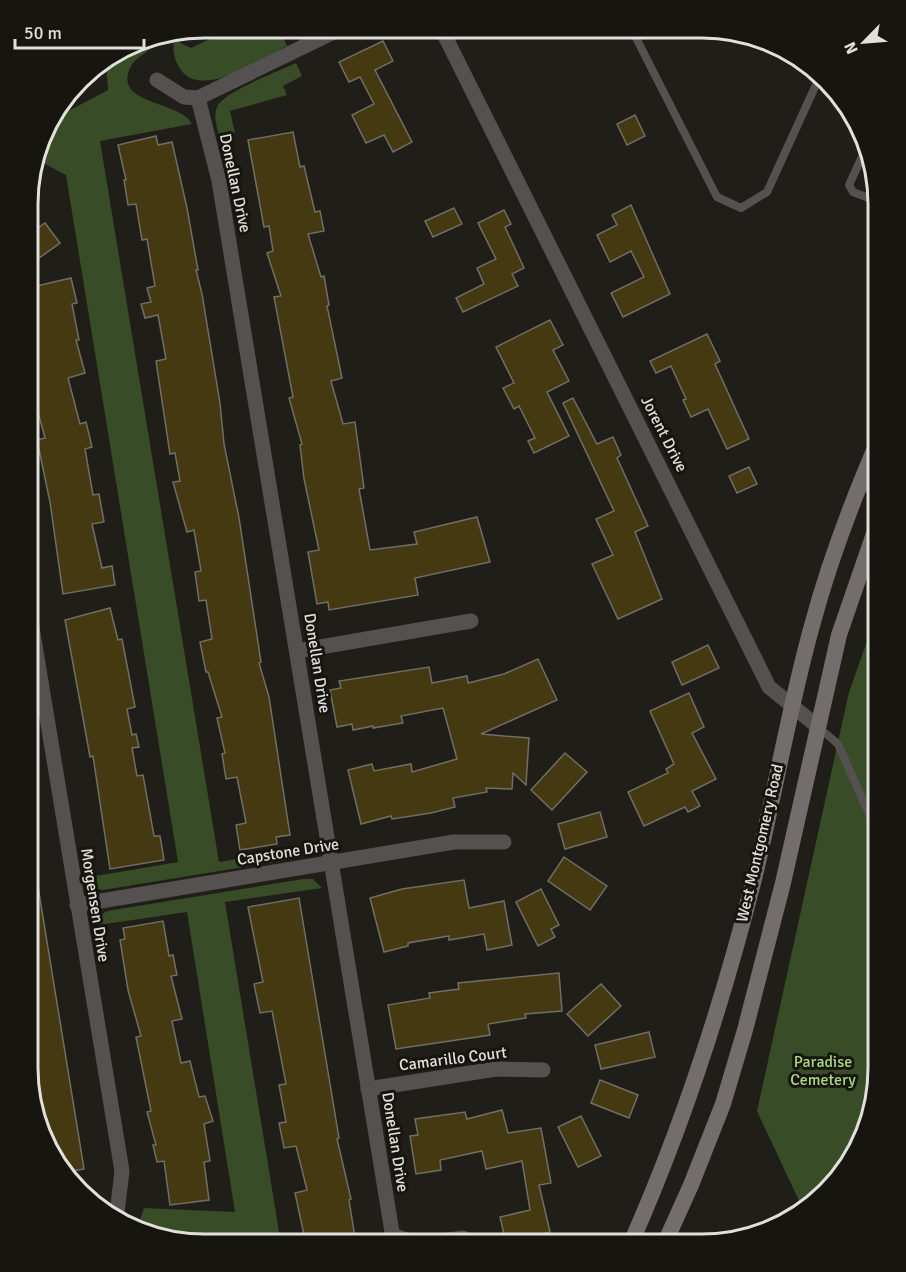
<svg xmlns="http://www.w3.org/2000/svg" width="906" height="1272" viewBox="0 0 906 1272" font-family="Signika,sans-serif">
<rect width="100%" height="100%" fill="#201e18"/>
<g fill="#384c27">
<path d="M235 27H278L287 46C262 58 202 100 181 70 173 58 172 49 175 35L180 43 191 48Z"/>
<path d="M154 35V45C147 54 135 57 130 68 113 105 181 101 192 124L100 141 219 862 314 846 308 854 299 858 103 890 92 887 84 878 178 862 66 175 36 159 48 122 108 90C108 83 106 74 107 66 111 51 140 38 154 35Z"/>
<path d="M296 63 302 76 283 86 287 95 230 111 235 133 219 136C217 126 213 118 217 107 223 92 279 71 296 63Z"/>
<polygon points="879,608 879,1080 849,1167 802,1207 757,1111 849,692"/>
<polygon points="303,879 313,879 322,888 225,902 281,1244 181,1244 138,1226 144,1208 235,1212 187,912 92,926 98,917 107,911"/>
</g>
<g fill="#443910" stroke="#706e66" stroke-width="1.5">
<polygon points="383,41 393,61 375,70 412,142 393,152 384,135 366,143 352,115 374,104 360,77 349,82 339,62"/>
<polygon points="635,115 645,136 627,145 617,124"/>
<polygon points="293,132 300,167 304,166 315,212 320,211 324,231 308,234 321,277 324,276 329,305 327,306 342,378 331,381 343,424 355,422 364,488 359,489 370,550 417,544 414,532 477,517 490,562 415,578 418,595 329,610 328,602 317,604 308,552 319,550 304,479 300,445 302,444 289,398 293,397 274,297 281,296 267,253 273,251 269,226 264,227 248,140"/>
<polygon points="156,136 158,145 172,142 187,208 198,270 196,270 202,294 220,403 224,444 239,518 261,662 259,663 269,697 290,835 276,837 277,844 240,850 236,825 246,823 237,777 226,779 222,754 225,753 217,718 222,717 208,672 206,672 200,642 212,639 206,600 199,601 195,572 201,571 194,530 187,532 173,482 180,481 175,453 170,454 156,361 166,359 158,315 145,318 141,304 151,302 147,288 155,286 147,239 142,240 136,204 128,205 124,180 126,180 118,145"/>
<polygon points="631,205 670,294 623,317 611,293 644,277 631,251 610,262 597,235 617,225 612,215"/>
<polygon points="454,208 462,224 433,237 425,221"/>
<polygon points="504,210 511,224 505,227 524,268 512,274 518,286 463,312 456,298 484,284 477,268 496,259 478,223"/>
<polygon points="45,223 60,243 28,266 28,235"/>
<polygon points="71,278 77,303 72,304 79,340 76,340 85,373 68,378 80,424 86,422 92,447 85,449 93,495 99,494 104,522 92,524 102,568 112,566 115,585 63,594 50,502 37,440 45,438 28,375 28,288"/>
<polygon points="550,320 563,345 553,350 569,381 547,392 569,436 534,453 528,441 535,438 519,406 514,409 503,388 514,383 496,347"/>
<polygon points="707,334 720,361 715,364 749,439 727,449 708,409 691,417 683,400 686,399 671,366 656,373 650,361"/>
<polygon points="573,398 597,444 613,437 621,455 617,458 648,526 635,532 662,599 618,619 592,564 613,555 596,519 614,511 563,403"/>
<polygon points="749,467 757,484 737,493 729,476"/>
<polygon points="110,608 118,640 122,639 135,707 127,709 132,735 136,734 139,747 132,748 137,776 143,775 154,836 160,836 164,860 110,869 93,756 90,757 87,740 65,620"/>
<polygon points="708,645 719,668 682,685 672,662"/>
<polygon points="538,659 557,700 481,734 529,738 526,785 513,773 512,789 486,788 487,792 453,798 455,807 431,813 392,819 391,816 361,824 348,770 372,764 374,771 411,764 412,772 457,759 443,708 401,716 403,723 373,728 373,726 353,730 352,724 337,727 330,690 341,688 339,681 429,667 432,683 467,676 468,683 504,674"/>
<polygon points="689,693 704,727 692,733 716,779 692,791 700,806 688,812 685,807 644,826 628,792 668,773 666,769 674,764 650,711"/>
<polygon points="565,753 587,772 552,810 531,790"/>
<polygon points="600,812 607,837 565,849 558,824"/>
<polygon points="564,857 607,886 590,910 548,881"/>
<polygon points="27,868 35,868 84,1169 67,1172 45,1146 27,1069"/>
<polygon points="464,880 469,908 504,901 512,945 487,950 484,934 449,940 449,936 408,943 408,946 384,952 370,898 402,889"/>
<polygon points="541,889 559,925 551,929 555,937 538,946 516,902"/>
<polygon points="299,898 339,1138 337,1139 351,1199 349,1200 356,1244 306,1244 295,1193 307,1190 296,1146 284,1148 279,1123 286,1122 279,1085 286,1084 272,1011 260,1013 254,984 263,982 248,907"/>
<polygon points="163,921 169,956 173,955 177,975 171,976 182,1019 172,1021 181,1063 190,1061 199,1097 205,1096 213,1121 204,1124 210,1161 204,1162 209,1200 170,1205 164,1161 157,1162 153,1145 156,1145 147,1112 151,1111 136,1037 141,1036 128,990 120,940 125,939 123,928"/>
<polygon points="559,973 562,1011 525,1014 526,1018 488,1024 490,1035 396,1049 388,1005 430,998 429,993 459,989 458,983"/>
<polygon points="601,984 621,1006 588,1036 567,1014"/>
<polygon points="649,1032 655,1057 601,1069 595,1045"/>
<polygon points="600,1080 638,1095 629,1118 591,1103"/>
<polygon points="502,1110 508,1133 541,1128 551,1183 539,1185 550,1232 506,1242 500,1217 530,1210 522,1161 486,1169 482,1151 440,1160 441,1170 416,1174 410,1136 418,1135 415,1119 465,1112 467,1119"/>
<polygon points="581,1116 601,1156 578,1167 558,1127"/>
</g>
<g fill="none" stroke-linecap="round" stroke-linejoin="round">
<g stroke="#555151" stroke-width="8">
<polyline points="631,28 717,197 741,208 767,192 820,76"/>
<polyline points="866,148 849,185 853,192 879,202"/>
<polyline points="860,482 879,498"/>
<polyline points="818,727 838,744 879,836"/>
</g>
<g stroke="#555151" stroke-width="15">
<polyline points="441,28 769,687 817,726"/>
<polyline points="157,80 184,97 198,98 344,27"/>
<polyline points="198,98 219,181 394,1244"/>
<polyline points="28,603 122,1171 117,1213 109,1214"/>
<polyline points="297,651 471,621"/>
<polyline points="77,905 454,842 504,842"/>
<polyline points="368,1089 496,1069 543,1070"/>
<polyline points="392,1235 419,1244 463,1238 470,1244"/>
</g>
<g stroke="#746d6e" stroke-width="16">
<path d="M630 1245C683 1126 722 1005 754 879 775 794 789 707 813 622 830 559 853 499 879 439"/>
<polyline points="664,1245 691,1185 723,1104 745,1030 783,883 839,635 879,519"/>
</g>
</g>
<g text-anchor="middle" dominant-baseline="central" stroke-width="6" stroke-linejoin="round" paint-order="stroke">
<g font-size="16" fill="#e1e0db" stroke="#17150f">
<text transform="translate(235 183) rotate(78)">Donellan Drive</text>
<text transform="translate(664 434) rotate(63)">Jorent Drive</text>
<text transform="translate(317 663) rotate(81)">Donellan Drive</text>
<text transform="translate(760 843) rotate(-77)">West Montgomery Road</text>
<text transform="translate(288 852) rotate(-9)">Capstone Drive</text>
<text transform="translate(95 905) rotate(81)">Morgensen Drive</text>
<text transform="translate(453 1059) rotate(-7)">Camarillo Court</text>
<text transform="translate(395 1142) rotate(81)">Donellan Drive</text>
</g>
<g font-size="16" fill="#abdb81" stroke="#17150f">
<text x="823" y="1062">Paradise<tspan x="823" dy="18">Cemetery</tspan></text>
</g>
</g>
<path d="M0 0H906V1272H0ZM204 38H702A166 166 0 0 1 868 204V1068A166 166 0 0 1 702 1234H204A166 166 0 0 1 38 1068V204A166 166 0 0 1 204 38Z" fill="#17150f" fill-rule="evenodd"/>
<path fill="none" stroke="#e1e0db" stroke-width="3" d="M204 38H702A166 166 0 0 1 868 204V1068A166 166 0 0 1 702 1234H204A166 166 0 0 1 38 1068V204A166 166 0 0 1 204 38Z"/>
<g transform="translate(864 42) rotate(245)" stroke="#17150f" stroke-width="4.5" paint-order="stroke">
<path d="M0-4.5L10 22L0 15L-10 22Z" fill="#e1e0db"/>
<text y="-9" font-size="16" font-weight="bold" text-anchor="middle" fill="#e1e0db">N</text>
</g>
<path d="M15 39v9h129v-9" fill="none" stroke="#e1e0db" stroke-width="3"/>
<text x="24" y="39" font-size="18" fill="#e1e0db" stroke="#17150f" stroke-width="4.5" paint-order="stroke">50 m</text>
</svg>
